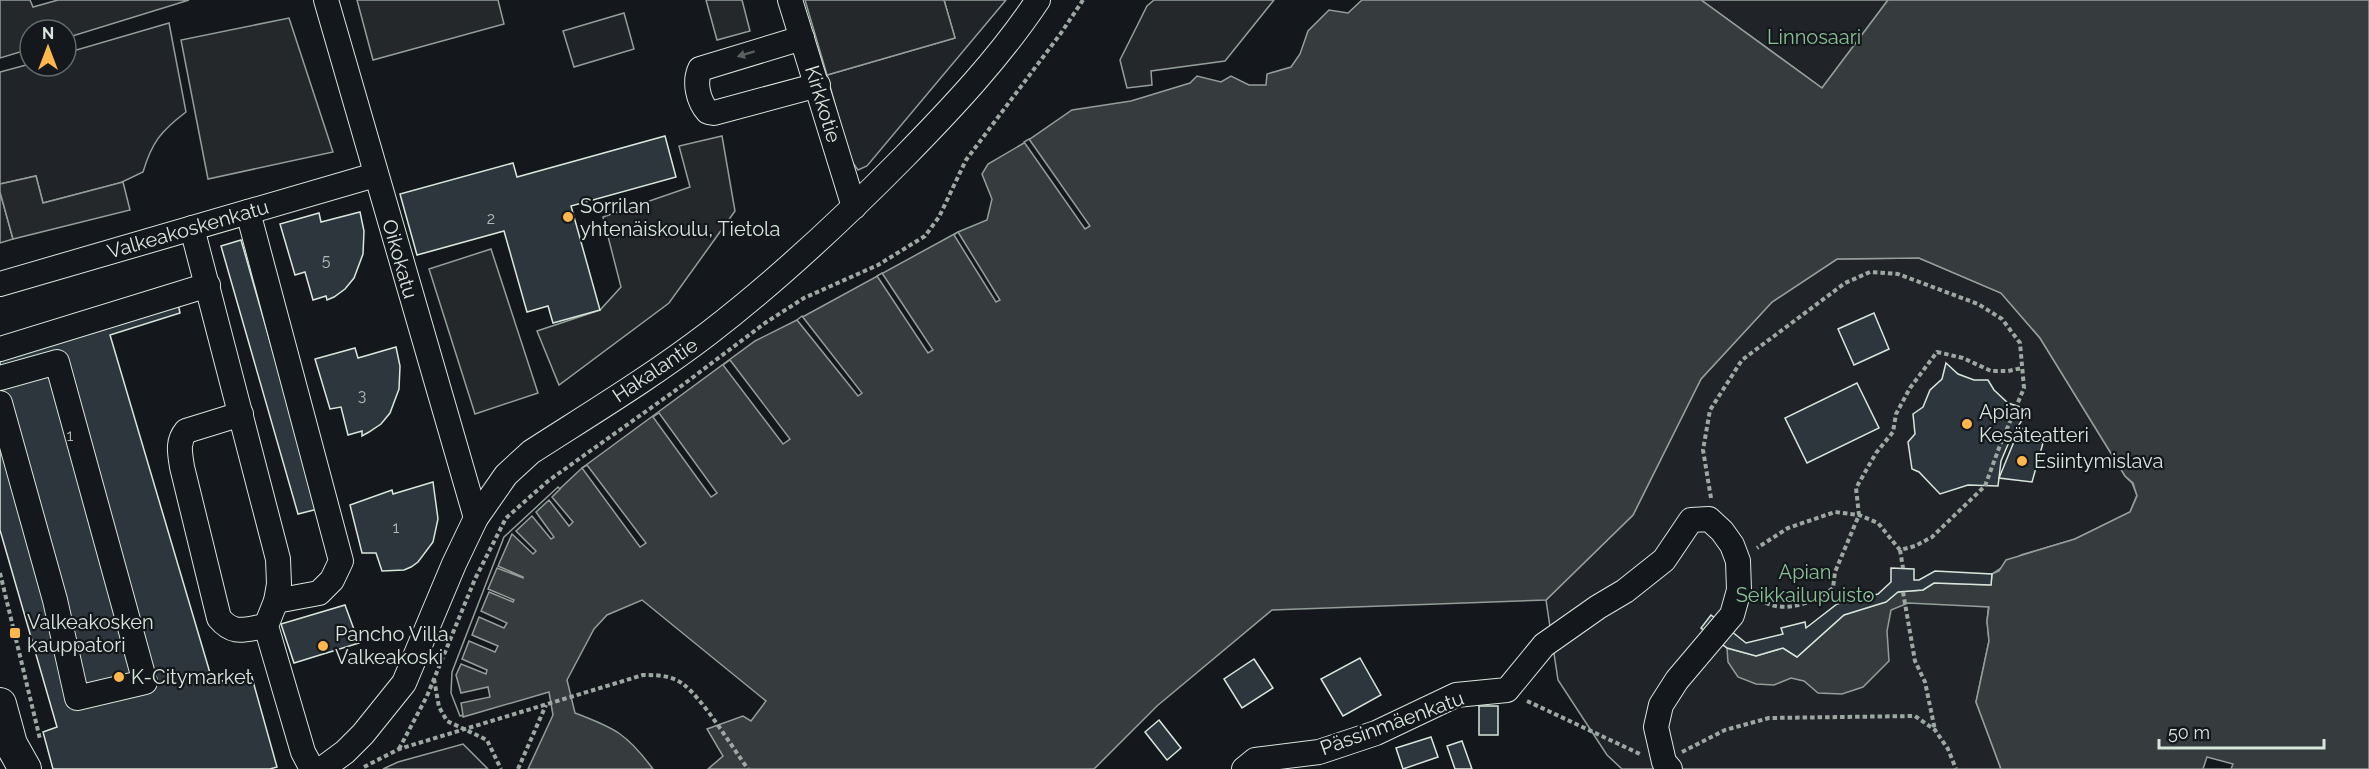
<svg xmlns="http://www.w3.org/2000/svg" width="2369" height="769" viewBox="0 0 2369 769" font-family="Raleway,sans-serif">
<rect width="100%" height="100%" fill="#14181c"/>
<g fill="#202428" stroke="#939e99" stroke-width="1.5">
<polygon points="944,0 1006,0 867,166 858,170 850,159 827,75 955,38"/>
<polygon points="1701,0 1888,0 1822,88"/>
<polygon points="624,13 634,49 574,67 563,31"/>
<path d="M169 23 186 112C161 131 152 142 143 172L120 183 43 203 36 176 0 184V72L30 64V66H66V53Z"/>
<polygon points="0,192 13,239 0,243"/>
<polygon points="1919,258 2001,293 2040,338 2125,476 2132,483 2137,495 2130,512 2075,539 2021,555 1992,574 1987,621 1989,641 1976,702 2001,769 1622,769 1607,755 1558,680 1546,600 1633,515 1701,379 1772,302 1837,259"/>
<polygon points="463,744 488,769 383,769 398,762"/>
</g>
<g fill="#24282b" stroke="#939e99" stroke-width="1.5">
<polygon points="0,0 30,0 33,7 58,0 189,0 66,38 66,30 30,30 30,49 0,58"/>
<polygon points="357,0 498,0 504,24 373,60"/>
<polygon points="706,0 742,0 750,31 717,40"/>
<polygon points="805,0 944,0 955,38 827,75"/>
<polygon points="1154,0 1274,0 1225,61 1151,71 1152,85 1127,88 1120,60 1147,6"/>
<polygon points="289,18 333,152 208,179 181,40"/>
<polygon points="722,136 735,211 669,303 559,385 537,331 600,310 621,287 603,217 690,187 679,146"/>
<polygon points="36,176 43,203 123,182 130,210 13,239 0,192 0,184"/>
<polygon points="491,249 538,393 475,414 429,269"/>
</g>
<path fill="#363b3e" stroke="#939e99" stroke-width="1.5" d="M1362 0H1701L1822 88 1888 0H2369V769H2001L1976 702 1989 641 1987 621 1989 607 1908 603 1891 610 1887 631 1889 661 1863 687 1842 694 1818 693 1804 681 1791 678 1774 685 1756 684 1738 677 1728 662 1727 648 1756 656 1783 648 1797 657 1844 615 1898 592 1923 590 1934 583 1991 585 1992 574 1999 571 2006 560 2075 539 2130 512 2137 496 2133 483 2125 476 2040 338 2001 293 1919 258 1837 259 1772 302 1701 379 1633 515 1546 600 1272 610 1157 706 1094 769H708L723 756 707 729 743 716 751 721 766 701 642 600 607 615 594 629 567 680 575 713C615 728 627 734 653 769H528L553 715 549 692 463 717 454 692V673L506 539 582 468 755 341 797 320 958 232 987 220 992 199 982 174 988 164 1024 143 1072 110 1131 101 1190 83 1197 76 1221 82 1231 76 1249 85H1266L1267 74 1291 67 1300 54 1308 31 1329 10 1348 13Z"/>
<g fill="#14181c" stroke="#939e99" stroke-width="1.5">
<polygon points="1029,139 1090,226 1085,229 1024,142"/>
<polygon points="958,232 1000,300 996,302 954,235"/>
<polygon points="882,273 933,350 928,353 877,276"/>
<polygon points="802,316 862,393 858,396 797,320"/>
<polygon points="730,360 790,439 783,444 723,365"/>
<polygon points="659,413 717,493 711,497 653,417"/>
<polygon points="587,465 646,543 640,547 582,468"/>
<polygon points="558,487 560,489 552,497 573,522 569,526 549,500 536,512 554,537 551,539 532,516 516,531 536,551 533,554 512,534 498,566 523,577 523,578 497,568 488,589 514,600 513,602 489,592 481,611 507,623 504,628 479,617 472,635 498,646 495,652 469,641 462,659 487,670 486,674 461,664 456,675 461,693 488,687 490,697 461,703 463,715 460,716 451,693 452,672 504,537"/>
<polygon points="2207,757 2233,764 2231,769 2203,769"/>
</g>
<g fill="#2c363c" stroke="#d8e6dc" stroke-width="1.5">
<polygon points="665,136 676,177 571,206 600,310 553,323 548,306 527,312 504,231 417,255 400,194 513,163 517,177"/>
<polygon points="360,212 364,231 363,254 354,278 345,289 334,297 327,300 326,296 313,300 305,272 295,275 280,224 319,213 321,222"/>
<polygon points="241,240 318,509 298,514 221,246"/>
<polygon points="175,289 180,313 110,335 213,683 251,674 277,767 270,769 53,769 43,732 57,727 0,530 0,340"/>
<polygon points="1874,313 1889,349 1854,365 1838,329"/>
<polygon points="396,347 400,366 399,389 390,413 381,424 369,432 362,436 362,431 348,435 341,407 330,409 315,359 355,348 358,358"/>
<polygon points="1946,363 1958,374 1974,380 1988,380 1994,390 2008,403 2029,410 2012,435 2001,461 1998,486 1968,485 1940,494 1919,472 1912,469 1908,442 1915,434 1913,414 1923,407 1930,390 1942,379"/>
<polygon points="1857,383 1879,428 1807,463 1785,418"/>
<polygon points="2020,427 2043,443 2032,482 1999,478"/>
<polygon points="433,482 438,519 433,542 418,562 411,567 404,570 382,571 376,553 362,553 350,505 392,490 393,494"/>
<polygon points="1891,568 1914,569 1914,580 1919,580 1935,571 1992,574 1991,585 1934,583 1923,590 1898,592 1886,602 1844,615 1797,657 1783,648 1756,656 1727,648 1701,628 1711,615 1746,643 1783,634 1781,628 1805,622 1806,628 1837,604 1878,594 1891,582"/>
<polygon points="345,605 359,643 294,663 281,624"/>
<polygon points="1360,658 1381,695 1343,716 1321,679"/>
<polygon points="1254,659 1273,688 1242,708 1224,679"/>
<rect x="1479" y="706" width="19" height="29"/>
<polygon points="1159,720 1181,748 1167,760 1145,732"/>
<polygon points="1431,737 1438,757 1403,769 1396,748"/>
<polygon points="1462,741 1472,769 1455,769 1447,746"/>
</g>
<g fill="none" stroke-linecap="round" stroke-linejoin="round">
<defs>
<g id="minor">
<polyline points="326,0 476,518"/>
<polyline points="790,0 854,207"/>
<path d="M802 38 700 69C694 82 698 101 708 112L714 113 818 85"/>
<polyline points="248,212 341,561 332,580 319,593 276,601"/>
<polyline points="192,228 278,559 279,584 276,601 266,626 303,752 312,769"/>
<polyline points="0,284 375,175"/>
<polyline points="0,349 208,285"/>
<polyline points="0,378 57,362 145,682 77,698 55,600 0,403"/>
<path d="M241 414 186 431C177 442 180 453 182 467L219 618C234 636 245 629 266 626"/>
<path d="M322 769 345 752 363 734 404 683 454 564 476 518 506 475 531 452C590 414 653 376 709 333 779 279 843 219 905 156 952 108 1000 57 1038 0"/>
<polyline points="1244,769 1255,760 1319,752 1376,733 1456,695 1507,690 1544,645 1598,607 1625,591 1664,560 1691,520 1709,519 1722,531 1732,545 1738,561 1739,590 1732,615 1677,680 1661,705 1656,727 1664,762 1670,769"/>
</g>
<polyline id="major" points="0,704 11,744 25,769"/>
</defs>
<use href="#minor" stroke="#d8e6dc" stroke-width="26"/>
<use href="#major" stroke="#d8e6dc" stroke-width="34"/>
<g stroke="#9da8a2" stroke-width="4" stroke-dasharray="4.5 3" stroke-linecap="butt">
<polyline points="1711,498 1703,450 1710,410 1742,360 1845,283 1870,272 1898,274 1978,304 2002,319 2020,343 2024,388 1999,448 1985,486 1932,537 1915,546 1900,550 1878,523 1859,515 1835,512 1788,528 1757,548"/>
<polyline points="1900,550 1903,568"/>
<polyline points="0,573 40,739"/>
<polyline points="1903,592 1915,661 1925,682 1935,730"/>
<path d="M1759 599C1782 615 1812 604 1833 588L1835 572 1859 515 1856 488 1876 453 1893 432 1896 414 1910 388 1937 352 1963 358 1991 371H2008L2022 368"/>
<polyline points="434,679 439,707 447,721 487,740 501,769"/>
<polyline points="1527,701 1640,754"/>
<polyline points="399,749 427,696 475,579 506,518 548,481 676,390 765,323 804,298 878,265 925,236 939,217 966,160 1061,33 1083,0"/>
<polyline points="1682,752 1725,730 1769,718 1915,716 1935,730 1948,749 1956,769"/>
<path d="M364 767 399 749 643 675C657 675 671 675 683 684 703 699 732 747 748 769"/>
<polyline points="518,769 546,705"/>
</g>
<use href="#minor" stroke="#14181c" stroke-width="24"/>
<use href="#major" stroke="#14181c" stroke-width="32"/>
</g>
<defs><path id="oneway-solid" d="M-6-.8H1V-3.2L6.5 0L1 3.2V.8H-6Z" transform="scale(1.5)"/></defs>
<use fill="#59605f" href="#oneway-solid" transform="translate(746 54) rotate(163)"/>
<g fill="#ffb74d" stroke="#14181c" stroke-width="2">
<circle cx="568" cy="217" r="6"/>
<circle cx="1967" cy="424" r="6"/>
<circle cx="2022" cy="461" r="6"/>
<rect x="9" y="627" width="12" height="12" rx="3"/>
<circle cx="323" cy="646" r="6"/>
<circle cx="119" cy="677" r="6"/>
</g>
<g text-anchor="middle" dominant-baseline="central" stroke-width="4.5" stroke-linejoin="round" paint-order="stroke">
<g font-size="16" fill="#adbab4">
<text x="491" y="218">2</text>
<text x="326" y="260">5</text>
<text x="362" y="395">3</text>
<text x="70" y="435">1</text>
<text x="396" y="527">1</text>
</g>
<g font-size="20" fill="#8ac095" stroke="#14181c">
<text x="1814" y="37">Linnosaari</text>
<text x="1805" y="572">Apian<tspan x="1805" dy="23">Seikkailupuisto</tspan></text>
</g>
<g font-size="20" fill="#d8e6dc" stroke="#14181c">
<text transform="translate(823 104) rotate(73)">Kirkkotie</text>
<text transform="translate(188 229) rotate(-16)">Valkeakoskenkatu</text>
<text transform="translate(400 259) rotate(74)">Oikokatu</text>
<text transform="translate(655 370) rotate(-34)">Hakalantie</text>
<text transform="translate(1392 723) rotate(-20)">Pässinmäenkatu</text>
</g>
<g font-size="20" fill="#d8e6dc" stroke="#14181c" text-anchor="start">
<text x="580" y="206">Sorrilan<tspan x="580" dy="23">yhtenäiskoulu, Tietola</tspan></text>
<text x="1979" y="412">Apian<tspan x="1979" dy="23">Kesäteatteri</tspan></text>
<text x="2034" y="461">Esiintymislava</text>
<text x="27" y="622">Valkeakosken<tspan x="27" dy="23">kauppatori</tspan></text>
<text x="335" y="634">Pancho Villa<tspan x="335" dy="23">Valkeakoski</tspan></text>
<text x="131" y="677">K-Citymarket</text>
</g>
</g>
<g transform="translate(48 48)"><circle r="28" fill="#14181c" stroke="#626a69" stroke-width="1.5"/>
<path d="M0-4.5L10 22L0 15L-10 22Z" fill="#ffb74d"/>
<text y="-9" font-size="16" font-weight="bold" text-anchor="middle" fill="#d8e6dc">N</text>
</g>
<path d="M2159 739v9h165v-9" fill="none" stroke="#d8e6dc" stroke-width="3"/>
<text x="2168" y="739" font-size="18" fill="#d8e6dc" stroke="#14181c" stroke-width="4.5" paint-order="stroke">50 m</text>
</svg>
